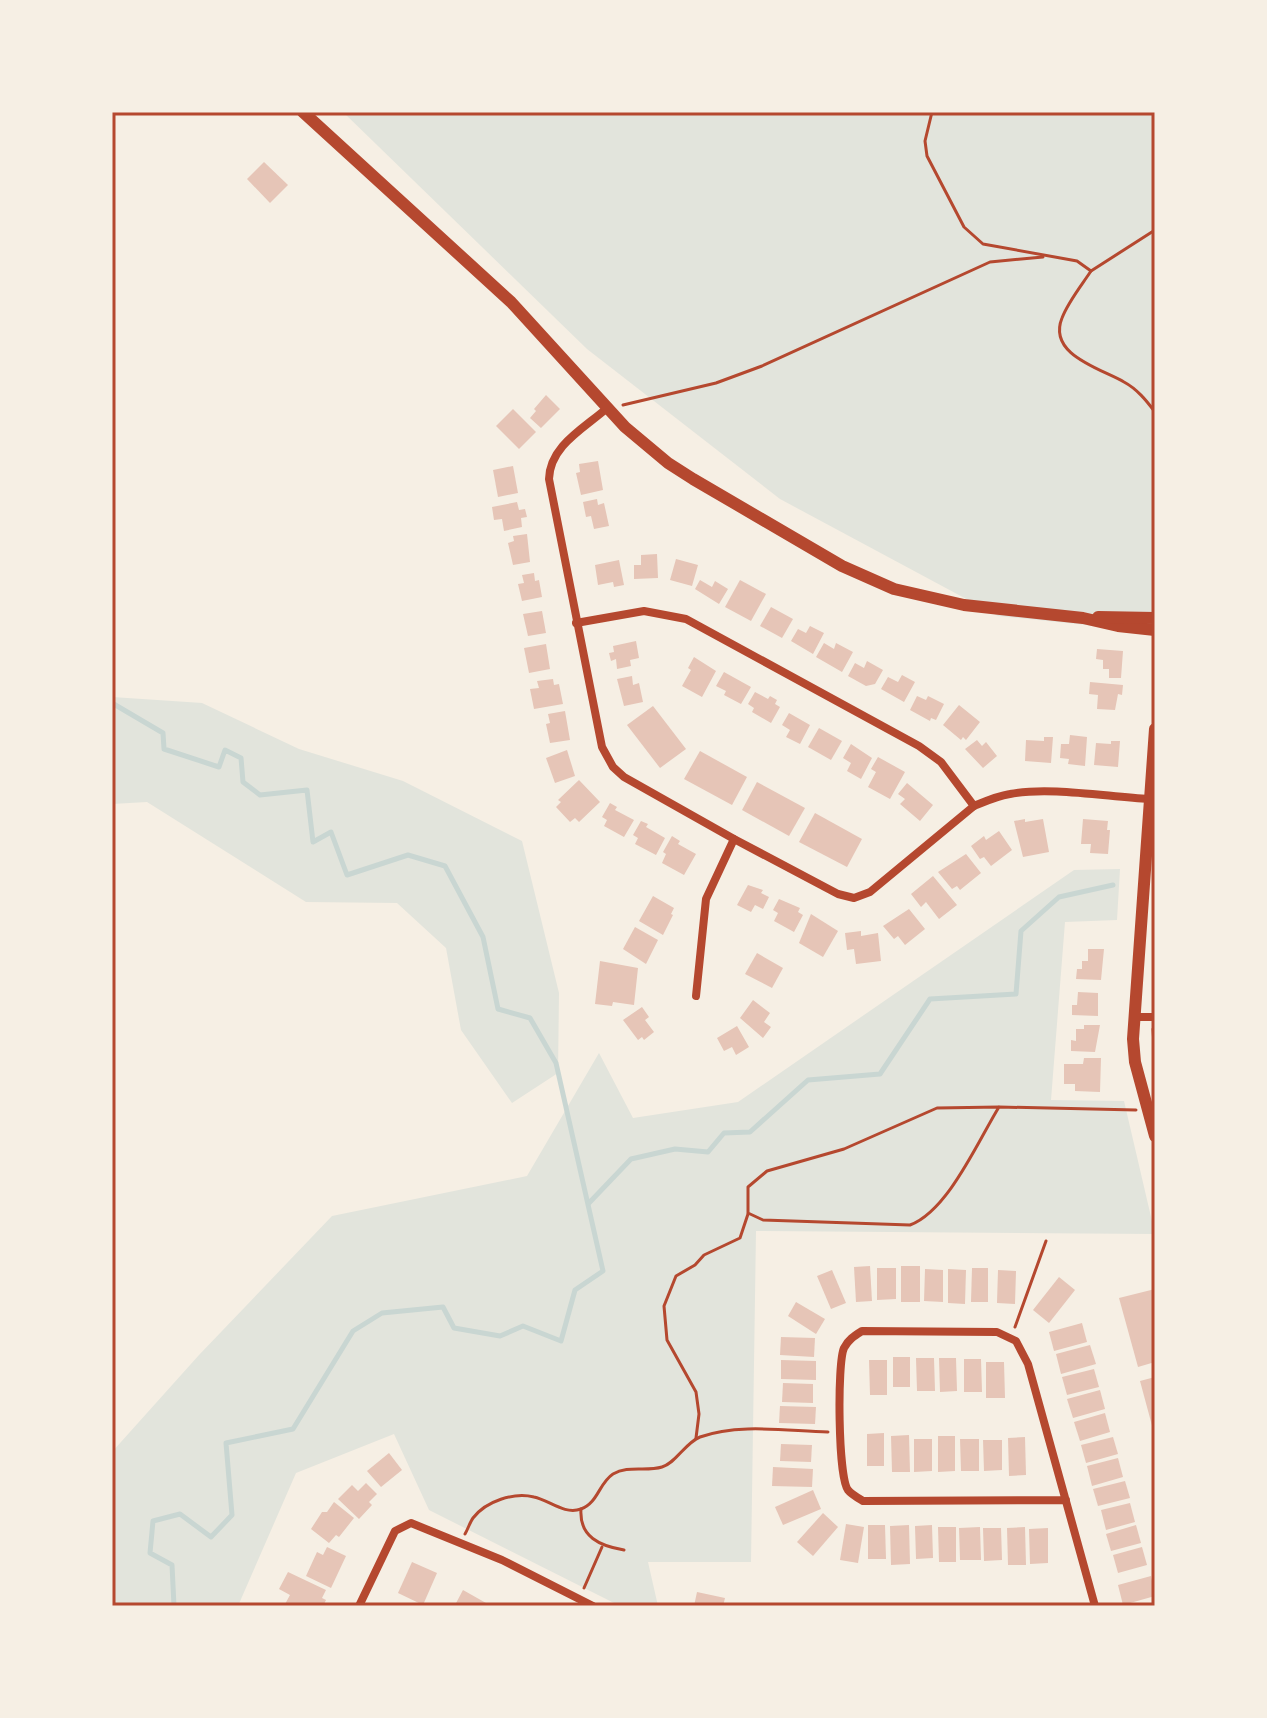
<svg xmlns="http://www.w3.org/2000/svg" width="1267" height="1718" viewBox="0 0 1267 1718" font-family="'Exo 2',sans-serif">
<rect width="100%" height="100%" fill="#f6efe4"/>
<g fill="#e2e4dc">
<polygon points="343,112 1155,112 1155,632 998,616 780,499 587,349"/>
<polygon points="112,697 202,703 299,749 403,781 522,841 559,993 558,1073 512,1103 461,1030 446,948 397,903 306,902 147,802 112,804"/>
<polygon points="1120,869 1117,920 1065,922 1051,1100 1124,1101 1155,1234 756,1231 751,1562 648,1562 658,1606 620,1606 429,1510 394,1434 296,1473 238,1606 112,1606 112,1452 199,1355 332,1216 527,1176 599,1053 633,1118 738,1102 1074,870"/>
</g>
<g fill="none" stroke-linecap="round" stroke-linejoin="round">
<g stroke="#c9d6d2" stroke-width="5">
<polyline points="112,703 163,733 164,749 219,767 225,750 241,758 243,782 260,795 307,790 313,842 331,832 347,875 408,855 445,866 483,937 498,1009 530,1018 556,1063 603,1271 575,1290 561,1341 523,1326 500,1336 454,1328 443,1307 382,1313 353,1331 293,1429 226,1443 232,1515 211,1537 180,1514 153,1521 150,1553 172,1565 174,1606"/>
<polyline points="589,1203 631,1159 675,1149 708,1152 724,1133 750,1132 808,1080 880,1074 930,999 1016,994 1021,931 1059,897 1113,885"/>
</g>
</g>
<g fill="#e6c5b7">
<polygon points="264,162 288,185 270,203 247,179"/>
<polygon points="546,395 560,409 541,428 530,418 536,411 534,409"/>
<polygon points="513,409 536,432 519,449 496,426"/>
<polygon points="598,461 603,490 581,495 576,473 580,472 579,464"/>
<polygon points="513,466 518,493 498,497 493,470"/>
<polygon points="597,499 598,505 604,503 609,526 594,529 591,516 586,517 583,502"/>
<polygon points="517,502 519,510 525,509 527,517 521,518 522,527 504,531 502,519 494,520 492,507"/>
<polygon points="527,534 530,562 513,565 508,543 514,541 513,536"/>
<polygon points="657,554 658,578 634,579 634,565 641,565 641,555"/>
<polygon points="676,559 698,565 692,586 670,580"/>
<polygon points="619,560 624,585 614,587 613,582 598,585 595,565"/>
<polygon points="534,573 535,581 539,580 542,597 522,601 518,584 524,583 522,575"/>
<polygon points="700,580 712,587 715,581 728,589 719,604 695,589"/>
<polygon points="740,580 766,594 751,621 725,607"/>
<polygon points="771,607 793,619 782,638 760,626"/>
<polygon points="542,611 546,633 528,636 523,614"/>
<polygon points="810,626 824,633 813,654 791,641 798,629 806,633"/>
<polygon points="636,641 639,658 630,660 631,666 617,669 616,659 611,661 609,653 614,652 613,646"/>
<polygon points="824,643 834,649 836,643 853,652 842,672 816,657"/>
<polygon points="546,644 550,669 529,673 524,648"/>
<polygon points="1097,649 1123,651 1121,678 1109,678 1109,669 1103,669 1103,660 1096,659"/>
<polygon points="694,657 716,671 702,697 682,686 691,670 688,668"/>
<polygon points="867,661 883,670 875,684 866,686 848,676 855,663 864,668"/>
<polygon points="724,672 751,687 741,704 724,695 726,691 716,686"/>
<polygon points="902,675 915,682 904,702 881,689 888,677 898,682"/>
<polygon points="632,676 633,685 639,683 643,702 624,706 617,679"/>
<polygon points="553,679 554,685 559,684 563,704 534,709 530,689 539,688 537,681"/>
<polygon points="1090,682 1123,685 1122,695 1118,694 1115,710 1097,709 1098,695 1089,694"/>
<polygon points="755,692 768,699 770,696 777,700 775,704 780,707 771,723 752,712 754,708 748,704"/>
<polygon points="917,696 926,700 928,696 944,704 936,720 931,718 930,721 910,710"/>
<polygon points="959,705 980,722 966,740 963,737 961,740 943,725"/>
<polygon points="653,706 686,749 660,768 627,725"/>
<polygon points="565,711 570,740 550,743 546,724 550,723 548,714"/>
<polygon points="789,713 810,725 800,744 786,737 790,730 782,725"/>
<polygon points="819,728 842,741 831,760 808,747"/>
<polygon points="1070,735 1087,737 1085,766 1068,764 1069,759 1060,758 1061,744 1069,744"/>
<polygon points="1044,737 1053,737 1051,763 1025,761 1026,740 1044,741"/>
<polygon points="977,740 982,746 986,742 997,756 983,768 965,749"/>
<polygon points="1111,741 1120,741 1118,767 1094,765 1096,743 1111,744"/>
<polygon points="851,744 872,758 861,779 847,771 851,763 843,758"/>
<polygon points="567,750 575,776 555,783 546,758"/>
<polygon points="700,751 747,777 732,805 684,779"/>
<polygon points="878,757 905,772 890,799 868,787 876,772 871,769"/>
<polygon points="579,780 600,802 579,822 575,818 570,822 556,807 561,802 558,800"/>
<polygon points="757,782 805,808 789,836 742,810"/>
<polygon points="907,783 933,805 920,821 900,804 905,799 898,794"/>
<polygon points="610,803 617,807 615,810 634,820 624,837 604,826 607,820 602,817"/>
<polygon points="815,813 862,839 847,867 799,842"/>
<polygon points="1025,819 1025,822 1043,819 1049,852 1023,857 1014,821"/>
<polygon points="1083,819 1108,821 1107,830 1110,830 1108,854 1090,853 1091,844 1081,844"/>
<polygon points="641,821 648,824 646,827 665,838 656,855 635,844 638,838 633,835"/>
<polygon points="999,831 1012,850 991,866 984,857 980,859 971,846 984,836 986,840"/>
<polygon points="672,836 680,841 678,844 696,854 684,875 662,863 666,854 663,852"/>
<polygon points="966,854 981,873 960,890 957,886 952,889 938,872"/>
<polygon points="933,876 957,905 939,919 926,902 921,907 911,894"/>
<polygon points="748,885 763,890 761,893 769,897 763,909 755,905 751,912 737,905"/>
<polygon points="653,896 674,908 671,914 673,915 663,935 639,921"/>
<polygon points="779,899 800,908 798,912 803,915 794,932 774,921 778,913 773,910"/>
<polygon points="909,909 925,929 905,945 898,936 894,939 883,926"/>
<polygon points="811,914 838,931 823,957 799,943"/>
<polygon points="635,927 658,940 646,964 623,949"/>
<polygon points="861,931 861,936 878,933 881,961 856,964 854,949 847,950 845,933"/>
<polygon points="1088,949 1104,949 1101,980 1076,979 1077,969 1082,969 1082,961 1088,961"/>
<polygon points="757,953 783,968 772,988 745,974"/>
<polygon points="600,961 638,968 634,1005 613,1002 612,1006 595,1004"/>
<polygon points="1078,992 1098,993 1098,1016 1072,1015 1072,1005 1077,1005"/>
<polygon points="753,1000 770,1013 764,1022 771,1027 763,1038 740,1018"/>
<polygon points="642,1007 649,1017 645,1020 654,1032 644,1040 642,1037 638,1040 623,1020"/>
<polygon points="1084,1025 1100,1025 1095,1052 1071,1051 1071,1040 1076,1041 1076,1029 1084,1029"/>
<polygon points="737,1026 749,1047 736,1055 732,1047 724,1051 717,1038"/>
<polygon points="1084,1058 1101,1058 1100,1092 1075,1091 1075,1084 1064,1084 1064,1064 1083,1064"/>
<polygon points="870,1266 872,1301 856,1302 854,1267"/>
<rect x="901" y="1266" width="19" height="36"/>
<polygon points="877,1268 896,1268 896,1299 877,1300"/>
<polygon points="972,1268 988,1268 988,1302 971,1302"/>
<polygon points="925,1269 943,1270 943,1302 924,1301"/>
<polygon points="948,1269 966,1270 965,1304 948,1303"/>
<polygon points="832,1270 846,1303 831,1309 817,1276"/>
<polygon points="998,1270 1016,1271 1015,1304 997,1303"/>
<polygon points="1059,1277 1075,1290 1049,1323 1033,1310"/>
<polygon points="1155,1289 1155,1362 1138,1367 1119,1298"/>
<polygon points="796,1302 825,1319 816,1334 788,1316"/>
<polygon points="1082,1323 1087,1342 1054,1351 1049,1332"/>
<polygon points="781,1337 815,1338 814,1357 780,1355"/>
<polygon points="1090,1345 1096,1364 1061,1374 1056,1354"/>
<rect x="893" y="1357" width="17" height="30"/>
<polygon points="916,1358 934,1358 935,1391 917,1391"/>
<polygon points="939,1358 956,1358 957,1391 940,1392"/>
<polygon points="964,1359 981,1359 982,1392 964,1392"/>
<polygon points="781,1360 816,1361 816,1380 781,1379"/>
<polygon points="869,1360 887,1360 887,1395 870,1395"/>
<polygon points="986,1362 1004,1362 1005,1398 986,1398"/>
<polygon points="1094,1369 1099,1387 1067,1395 1062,1377"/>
<polygon points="1155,1377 1155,1433 1154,1433 1140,1381"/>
<polygon points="783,1383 813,1384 813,1403 782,1402"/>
<polygon points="1100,1390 1105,1409 1073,1418 1067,1399"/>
<polygon points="780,1406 816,1407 815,1424 779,1423"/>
<polygon points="1105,1413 1110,1432 1080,1441 1074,1422"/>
<polygon points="884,1433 884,1466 867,1466 867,1434"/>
<polygon points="909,1435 910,1472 892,1472 891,1436"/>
<polygon points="938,1436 955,1436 955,1471 938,1472"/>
<polygon points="1025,1437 1026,1475 1009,1476 1008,1438"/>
<polygon points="1113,1437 1118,1454 1086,1463 1081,1445"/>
<polygon points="914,1439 932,1439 932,1471 914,1472"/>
<polygon points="960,1439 979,1439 979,1471 961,1471"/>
<polygon points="983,1440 1002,1440 1002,1470 984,1471"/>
<polygon points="781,1444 812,1445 811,1462 780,1461"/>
<polygon points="389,1453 402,1470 381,1487 367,1471"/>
<polygon points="1118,1458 1123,1477 1092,1486 1087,1466"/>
<polygon points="773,1467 813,1469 812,1487 772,1486"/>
<polygon points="1125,1481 1130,1498 1098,1506 1093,1489"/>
<polygon points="366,1483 377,1494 369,1502 372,1505 359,1519 338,1499 352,1485 358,1491"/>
<polygon points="813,1490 821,1509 783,1525 775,1507"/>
<polygon points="334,1502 354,1518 339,1537 336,1535 329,1543 311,1529 322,1512 327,1512"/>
<polygon points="1130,1503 1135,1522 1106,1530 1101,1510"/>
<polygon points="823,1513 838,1527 813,1556 797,1542"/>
<polygon points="846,1524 864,1527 858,1563 840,1560"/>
<polygon points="868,1525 885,1525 886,1559 868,1559"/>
<polygon points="909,1525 910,1564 891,1565 890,1526"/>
<polygon points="932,1525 933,1558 916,1559 915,1526"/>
<polygon points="1136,1525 1141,1543 1111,1551 1106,1534"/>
<polygon points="938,1527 956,1527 956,1562 939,1562"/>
<polygon points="980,1527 981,1560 960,1560 959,1528"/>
<polygon points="1025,1527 1026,1565 1008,1565 1007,1528"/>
<polygon points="983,1528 1001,1528 1002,1560 984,1561"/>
<polygon points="1048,1528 1048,1563 1030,1564 1029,1529"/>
<polygon points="327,1547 346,1556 331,1588 306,1576 317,1552 323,1555"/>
<polygon points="1142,1547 1147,1565 1118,1573 1113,1555"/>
<polygon points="412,1562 437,1573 423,1605 398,1593"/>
<polygon points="288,1572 326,1590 322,1598 326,1600 323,1606 284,1606 290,1595 279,1589"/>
<polygon points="1151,1576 1155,1596 1123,1605 1118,1585"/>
<polygon points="463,1590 486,1603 484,1606 455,1605"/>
<polygon points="697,1592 725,1598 723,1606 694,1606"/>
</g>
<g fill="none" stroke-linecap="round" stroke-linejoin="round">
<g stroke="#b5482f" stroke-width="3">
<polyline points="932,112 925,141 927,156 964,227 983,244 1077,261 1091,271 1155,230"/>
<polyline points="1153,112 1155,113"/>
<path d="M1091 271C1081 286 1068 302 1062 318 1047 355 1102 369 1124 382 1137 389 1146 400 1155 412"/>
<polyline points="623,405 716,383 762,366 990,262 1043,257"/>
<polyline points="1154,1006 1155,994"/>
<polyline points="1153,1029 1155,1061"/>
<path d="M999 1107C978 1141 948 1211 910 1225L763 1220 748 1213V1187L767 1171 844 1149 937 1108 999 1107 1136 1110"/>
<polyline points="1015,1327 1046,1241"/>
<polyline points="696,1438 699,1414 696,1392 667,1340 664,1306 676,1276 695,1265 704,1255 740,1238 748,1214"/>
<path d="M581 1509C579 1537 600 1546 624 1550"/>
<path d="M465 1534C468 1529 470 1522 473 1518 486 1501 514 1492 534 1497 549 1500 564 1515 581 1509 598 1503 599 1483 613 1474 628 1465 646 1472 662 1467 676 1463 685 1443 700 1437 739 1423 787 1431 828 1432"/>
<polyline points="584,1588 602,1547"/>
</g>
<g stroke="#b5482f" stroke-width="8">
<path d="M606 409C583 429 550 446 549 479L602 747 613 767 624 777 734 839 838 894 854 898 870 892 974 806C986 801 997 796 1010 794 1049 786 1108 797 1149 799"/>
<polyline points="576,623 644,611 686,619 919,746 941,762 974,806"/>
<polyline points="696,996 706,899 734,839"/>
<polyline points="1134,1017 1155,1017"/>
<path d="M1066 1500 863 1501C858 1498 851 1494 848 1490 838 1477 837 1363 844 1348 848 1340 854 1336 862 1331L997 1332 1016 1341 1028 1364 1095 1606"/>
<polyline points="359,1606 395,1531 411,1523 502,1560 593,1606"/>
</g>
<g stroke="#b5482f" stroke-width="12">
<polyline points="303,112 511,302 625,427 668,463 693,479 842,566 894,589 964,605 1083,618 1118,626 1155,630"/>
<polyline points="1098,617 1155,618"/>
<polyline points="1155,729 1133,1039 1135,1062 1155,1136"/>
</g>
</g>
<rect width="1267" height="1718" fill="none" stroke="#f6efe4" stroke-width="228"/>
<rect x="114" y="114" width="1039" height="1490" fill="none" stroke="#b5482f" stroke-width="3"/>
</svg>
